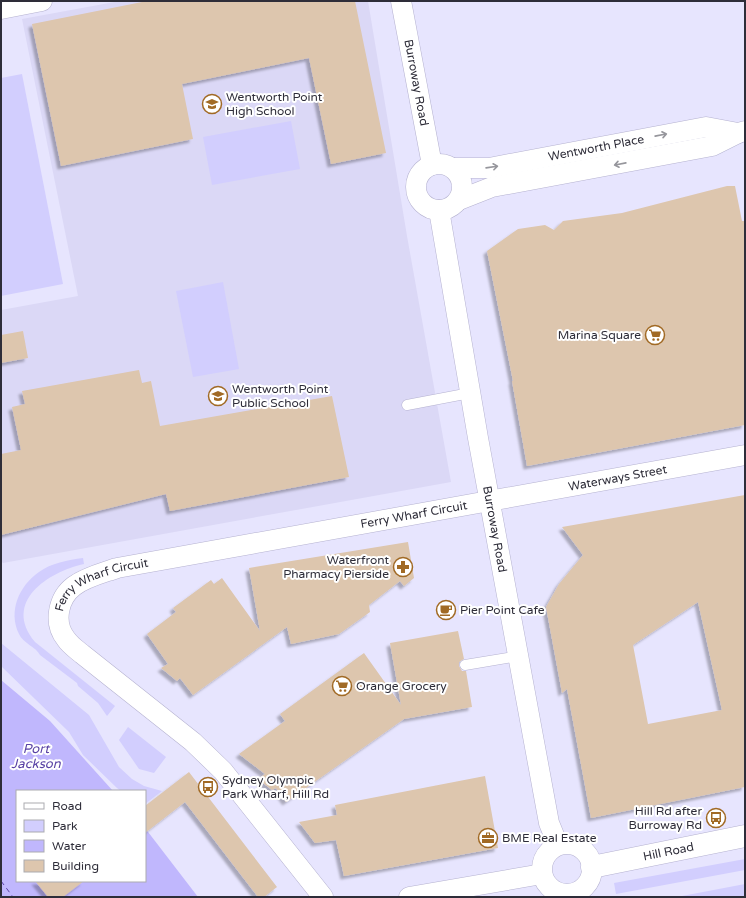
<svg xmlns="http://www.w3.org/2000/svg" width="746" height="898" viewBox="0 0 746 898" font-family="'Varela Round',sans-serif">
<defs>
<filter id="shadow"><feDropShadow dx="-3.5" dy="3.5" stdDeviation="1" flood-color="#0004"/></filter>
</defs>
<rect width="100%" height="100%" fill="#e7e5fe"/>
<polygon fill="#dbd8f6" points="120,1 368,1 407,236 451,482 3,563 1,561 1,310 78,296 22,19"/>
<g fill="#d2cefe">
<polygon points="22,74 63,284 1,296 1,78"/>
<polygon points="291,121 300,169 212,185 203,137"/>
<polygon points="223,282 239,369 193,377 176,291"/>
<path d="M83 558 84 564C48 572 2 602 35 642L115 706 107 716 98 703 78 686 77 683 40 655C36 647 23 643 19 634 8 611 19 586 39 572 51 563 68 560 83 558Z"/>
<polygon points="1,643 89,715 119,767 132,779 144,786 162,791 145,804 145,791 121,791 117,788 83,755 69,732 1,666"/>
<polygon points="128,727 166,757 154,773 139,769 119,740"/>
<polygon points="745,859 745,870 616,894 614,883"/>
<polygon points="745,884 745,897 681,897 682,896"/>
</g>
<polygon fill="#c0b7fd" points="1,680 50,721 113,791 17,791 17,881 145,881 145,828 198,897 1,897"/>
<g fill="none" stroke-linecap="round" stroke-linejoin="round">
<polyline stroke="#5841a4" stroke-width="1" stroke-dasharray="5 4" stroke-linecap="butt" points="1,881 13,897"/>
</g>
<g fill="#ddc6ae" fill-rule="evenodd" filter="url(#shadow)">
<polygon points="147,1 355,1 386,153 331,164 309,58 182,84 193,139 61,166 32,24"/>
<polygon points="727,186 735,186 742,221 745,221 745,425 527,466 512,381 513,381 487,251 518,229 545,225 554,230 563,221 622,213"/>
<polygon points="23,331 28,358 1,363 1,335"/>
<polygon points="139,370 142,383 151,381 160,426 332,396 349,477 170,511 166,494 1,535 1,454 21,450 12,407 25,404 22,391"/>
<path d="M745 495V787L591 818 567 689 562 693 546 607 559 584 583 555 562 527ZM698 602 722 710 648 724 633 645Z"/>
<polygon points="408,542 414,578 404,586 400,581 369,605 370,612 339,634 291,644 287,627 193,695 180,678 177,681 161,668 168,664 147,634 176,612 173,608 211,580 214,584 222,578 260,631 249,568"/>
<polygon points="458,631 464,659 459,662 459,666 462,671 466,671 472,707 404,719 286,802 276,788 272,790 258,779 265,774 239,754 285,721 280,714 364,653 401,705 390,643"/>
<polygon points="189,772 277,887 264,897 258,897 185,802 145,833 145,806"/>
<polygon points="485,776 498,848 344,876 336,840 315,843 299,822 337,815 335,805"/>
<polygon points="35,881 84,881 63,897 48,897"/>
</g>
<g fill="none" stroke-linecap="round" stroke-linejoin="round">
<defs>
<g id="service">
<polyline points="407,405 470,393"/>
<polyline points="465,665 519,656"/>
</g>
<g id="minor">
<path id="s1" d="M401 1 432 165"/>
<polyline points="1,9 42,1"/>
<circle cx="439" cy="187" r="23"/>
<path id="s2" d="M453 168H489L706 127 738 133"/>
<polyline points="459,200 492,187 712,146 738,133 745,131"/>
<path id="s3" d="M439 210 478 438 549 823 558 845"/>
<circle cx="567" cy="869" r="25"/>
<path id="s4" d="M323 897 223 771 193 742 82 654C76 649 70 645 66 639 53 623 58 598 74 586 86 577 103 573 117 568L745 455"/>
<polyline points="409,897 542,874"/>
</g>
<g id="tertiary">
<path id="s5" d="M592 867 745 836"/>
</g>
</defs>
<use href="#service" stroke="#b5b2d0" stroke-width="11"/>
<use href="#minor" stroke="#b5b2d0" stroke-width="21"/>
<use href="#tertiary" stroke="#b5b2d0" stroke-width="23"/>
<use href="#service" stroke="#fff" stroke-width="10"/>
<use href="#minor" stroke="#fff" stroke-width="20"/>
<use href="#tertiary" stroke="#fff" stroke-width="22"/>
</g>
<defs><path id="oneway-shaft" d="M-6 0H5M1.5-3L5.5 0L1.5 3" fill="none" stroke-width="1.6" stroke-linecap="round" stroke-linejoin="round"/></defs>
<g stroke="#96969c">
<use href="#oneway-shaft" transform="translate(661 135) rotate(-11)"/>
<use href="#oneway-shaft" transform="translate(620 164) rotate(169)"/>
<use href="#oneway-shaft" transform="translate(492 167) rotate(-8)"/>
</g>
<defs>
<symbol id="school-ring" viewBox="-11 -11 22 22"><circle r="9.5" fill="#fff" stroke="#a16a25" stroke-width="1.5"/><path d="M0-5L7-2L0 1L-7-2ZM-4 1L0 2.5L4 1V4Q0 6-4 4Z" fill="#a16a25"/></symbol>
<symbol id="supermarket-ring" viewBox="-11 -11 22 22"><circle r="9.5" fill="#fff" stroke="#a16a25" stroke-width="1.5"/><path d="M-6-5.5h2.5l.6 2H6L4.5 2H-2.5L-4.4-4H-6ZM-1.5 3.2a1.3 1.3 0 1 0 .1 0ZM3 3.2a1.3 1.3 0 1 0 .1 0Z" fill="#a16a25"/></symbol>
<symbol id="pharmacy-ring" viewBox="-11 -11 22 22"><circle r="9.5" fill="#fff" stroke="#a16a25" stroke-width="1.5"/><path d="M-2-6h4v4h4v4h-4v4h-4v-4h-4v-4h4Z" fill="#a16a25"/></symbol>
<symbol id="cafe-ring" viewBox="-11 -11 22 22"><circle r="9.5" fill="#fff" stroke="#a16a25" stroke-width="1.5"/><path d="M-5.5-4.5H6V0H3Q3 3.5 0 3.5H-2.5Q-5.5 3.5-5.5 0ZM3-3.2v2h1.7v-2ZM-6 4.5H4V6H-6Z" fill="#a16a25"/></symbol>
<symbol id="bus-ring" viewBox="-11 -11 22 22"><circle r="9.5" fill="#fff" stroke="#a16a25" stroke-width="1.5"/><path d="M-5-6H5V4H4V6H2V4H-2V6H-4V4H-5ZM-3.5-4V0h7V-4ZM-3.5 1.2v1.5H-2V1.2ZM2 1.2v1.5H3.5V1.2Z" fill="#a16a25"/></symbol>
<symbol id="office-ring" viewBox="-11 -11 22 22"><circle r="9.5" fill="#fff" stroke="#a16a25" stroke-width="1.5"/><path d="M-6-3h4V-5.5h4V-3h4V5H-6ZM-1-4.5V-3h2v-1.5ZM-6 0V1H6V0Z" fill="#a16a25"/></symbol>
</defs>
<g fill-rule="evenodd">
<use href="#school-ring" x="201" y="93" width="22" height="22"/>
<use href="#supermarket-ring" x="644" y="324" width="22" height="22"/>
<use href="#school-ring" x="207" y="385" width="22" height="22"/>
<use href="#pharmacy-ring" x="392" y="556" width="22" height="22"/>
<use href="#cafe-ring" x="435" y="599" width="22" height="22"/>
<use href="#supermarket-ring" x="331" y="675" width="22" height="22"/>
<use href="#bus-ring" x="197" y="776" width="22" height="22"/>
<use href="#bus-ring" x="705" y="807" width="22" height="22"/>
<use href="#office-ring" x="477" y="827" width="22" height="22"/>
</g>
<g text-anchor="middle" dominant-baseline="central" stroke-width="4" stroke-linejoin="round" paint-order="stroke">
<g font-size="12" fill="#2e2d39" stroke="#fff">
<text stroke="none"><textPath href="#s1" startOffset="83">Burroway Road</textPath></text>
<text stroke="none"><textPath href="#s2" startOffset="145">Wentworth Place</textPath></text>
<text stroke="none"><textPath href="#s4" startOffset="981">Waterways Street</textPath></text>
<text stroke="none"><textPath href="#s4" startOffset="774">Ferry Wharf Circuit</textPath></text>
<text stroke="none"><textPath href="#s3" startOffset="324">Burroway Road</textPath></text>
<text stroke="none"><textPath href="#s4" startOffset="450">Ferry Wharf Circuit</textPath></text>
<text stroke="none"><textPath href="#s5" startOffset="78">Hill Road</textPath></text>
</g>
<g font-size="12" fill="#2e2d39" stroke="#fff" text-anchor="start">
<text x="226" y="97">Wentworth Point<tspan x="226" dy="14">High School</tspan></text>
<text x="641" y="335" text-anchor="end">Marina Square</text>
<text x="232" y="389">Wentworth Point<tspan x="232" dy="14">Public School</tspan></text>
<text x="389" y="560" text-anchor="end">Waterfront<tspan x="389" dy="14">Pharmacy Pierside</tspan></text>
<text x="460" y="610">Pier Point Cafe</text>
<text x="356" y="686">Orange Grocery</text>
<text x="222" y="780">Sydney Olympic<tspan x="222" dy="14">Park Wharf, Hill Rd</tspan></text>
<text x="702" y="811" text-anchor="end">Hill Rd after<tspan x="702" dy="14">Burroway Rd</tspan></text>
<text x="502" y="838">BME Real Estate</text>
</g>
<g font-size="13" font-style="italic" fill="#5841a4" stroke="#fff">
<text x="36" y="749">Port<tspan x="36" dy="15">Jackson</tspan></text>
</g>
</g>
<rect width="746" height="898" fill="none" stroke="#2e2d39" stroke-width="4"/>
<rect x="16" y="790" width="130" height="92" fill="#ffffff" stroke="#ababb0"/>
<rect x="24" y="803" width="20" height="6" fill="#ffffff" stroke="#ababb0"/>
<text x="52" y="810" font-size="12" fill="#2e2d39">Road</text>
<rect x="24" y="820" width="20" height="12" fill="#d2cefe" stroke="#ababb0"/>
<text x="52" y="830" font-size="12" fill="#2e2d39">Park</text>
<rect x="24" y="840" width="20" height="12" fill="#c0b7fd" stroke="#ababb0"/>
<text x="52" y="850" font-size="12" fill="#2e2d39">Water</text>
<rect x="24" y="860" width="20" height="12" fill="#ddc6ae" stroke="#ababb0"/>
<text x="52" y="870" font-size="12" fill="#2e2d39">Building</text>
</svg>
